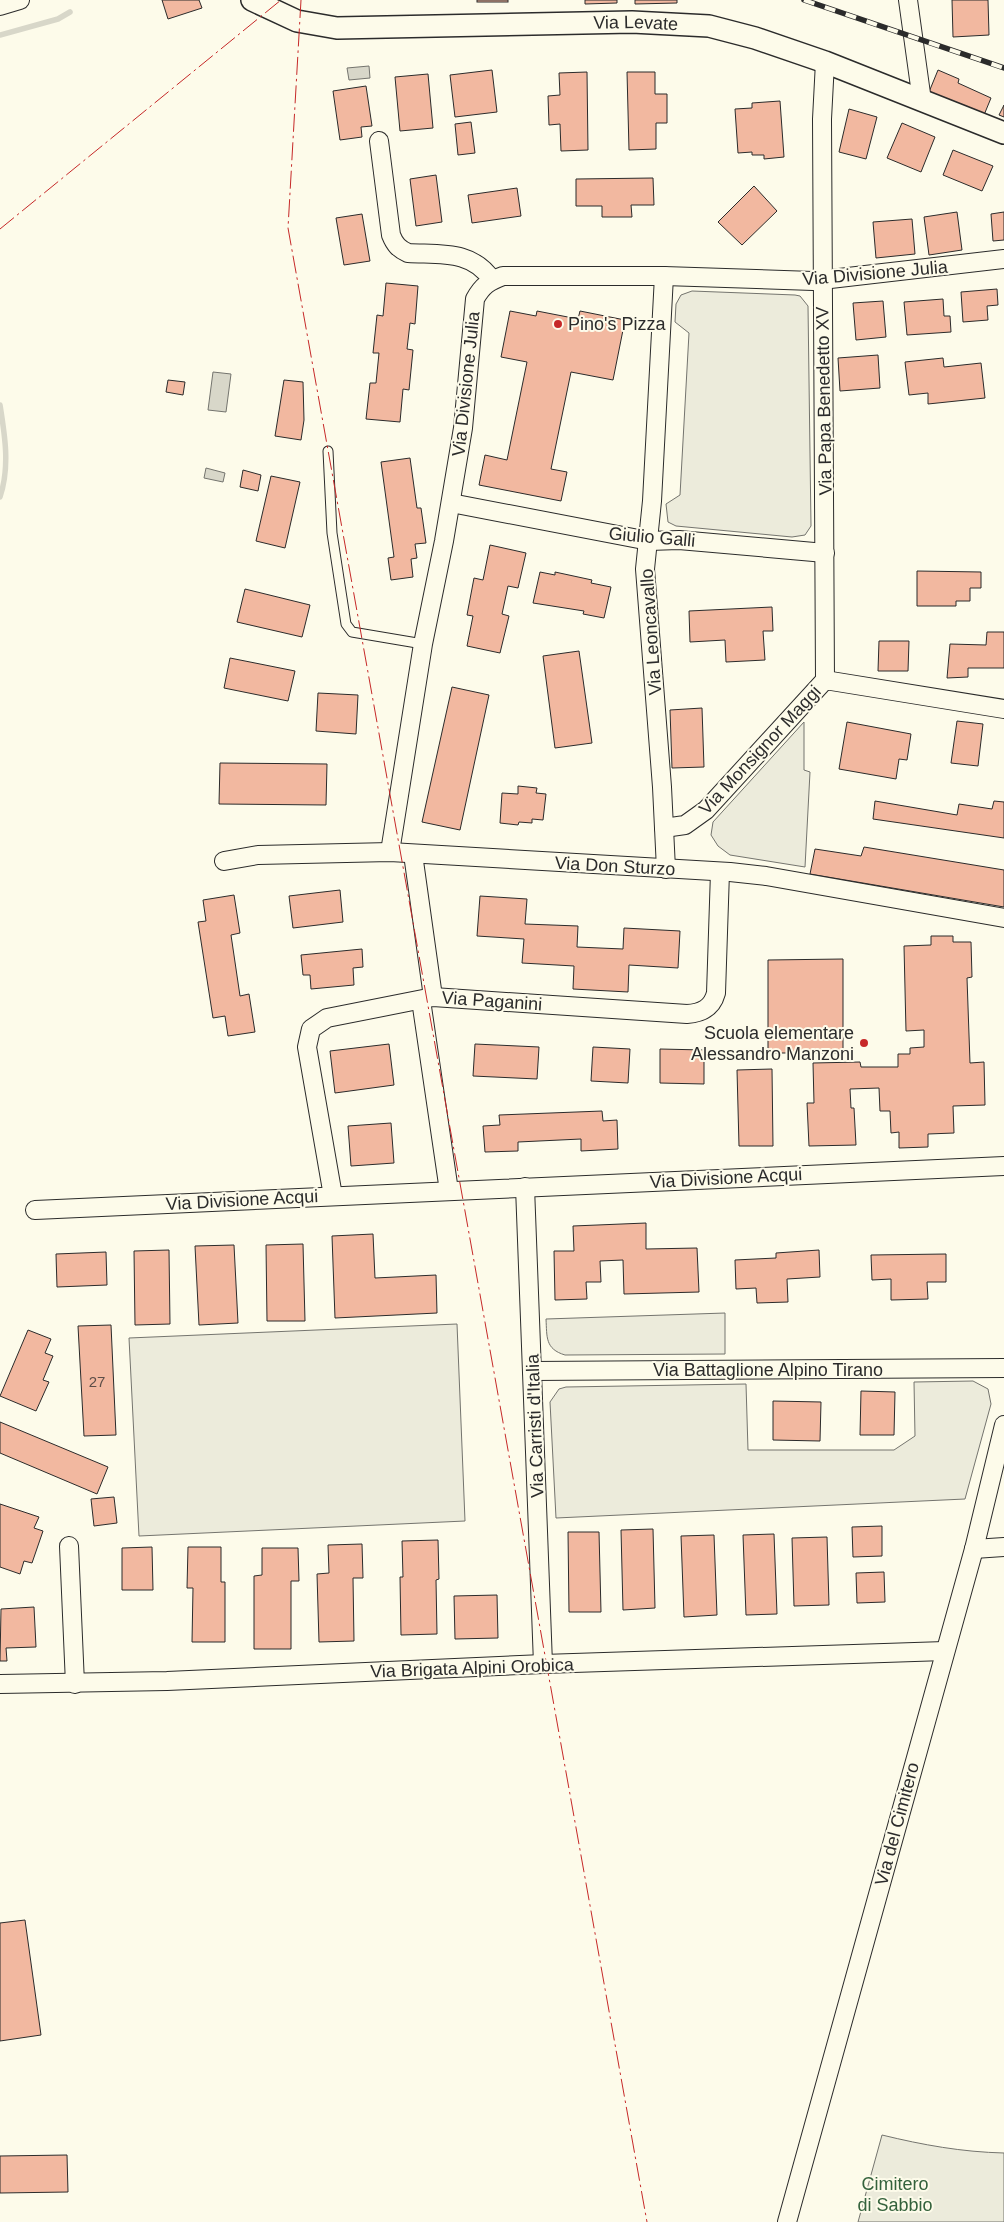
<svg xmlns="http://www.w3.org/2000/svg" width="1004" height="2222" viewBox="0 0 1004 2222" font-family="Arial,sans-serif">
<rect width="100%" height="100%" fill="#fdfbea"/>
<g fill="#ecebdb" stroke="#74746e">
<polygon points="692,291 795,295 800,296 808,306 811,526 805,535 792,537 676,526 668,522 666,504 680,495 689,333 675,322 676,304 681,295"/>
<polygon points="804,722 804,770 810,772 805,867 730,855 718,846 711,835 713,822"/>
<path d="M725 1313V1354L565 1355C545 1349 547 1337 546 1319Z"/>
<polygon points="457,1324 465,1521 139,1536 129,1338"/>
<polygon points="973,1381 988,1389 991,1404 965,1499 556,1518 550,1402 559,1389 566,1387 746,1384 748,1450 894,1450 915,1436 914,1382"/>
<path d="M882 2135C923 2145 962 2152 1004 2153V2222H858Z"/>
</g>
<g fill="#d8d7c9" stroke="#74746e">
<polygon points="369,66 370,78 349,80 347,68"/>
<polygon points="213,372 231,374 226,412 208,410"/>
<polygon points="206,468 225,473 223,482 204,478"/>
</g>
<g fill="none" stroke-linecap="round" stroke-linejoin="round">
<g stroke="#d8d7c9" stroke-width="5.5">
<polyline points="0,35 58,19 70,12"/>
<path d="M0 405C5 436 10 467 0 497"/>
</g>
</g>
<g fill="#f2b8a0" stroke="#2b2b2b">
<polygon points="162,0 199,0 202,8 168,19"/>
<rect x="477" y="0" width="31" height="2"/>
<polygon points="585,0 617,0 617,3 585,4"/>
<polygon points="635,0 677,0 677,3 635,4"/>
<polygon points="952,0 988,0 989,35 953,37"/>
<polygon points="492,70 497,112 455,117 450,75"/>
<polygon points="938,70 959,79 958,83 991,98 984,115 929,92"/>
<polygon points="587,72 588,150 561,151 560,124 549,125 548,96 560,95 559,73"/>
<polygon points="627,72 655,72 655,94 667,94 667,123 656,123 656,149 629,150"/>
<polygon points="428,74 433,128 400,131 395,77"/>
<polygon points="366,86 372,126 361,127 362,137 340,140 333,91"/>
<polygon points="780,101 784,157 764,159 764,155 752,155 752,152 738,153 735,109 752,108 752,103"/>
<polygon points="1004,105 1004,117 999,115"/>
<polygon points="849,109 877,117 866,159 839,152"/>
<polygon points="471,122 475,153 458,155 455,124"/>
<polygon points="902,123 935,137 921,172 887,158"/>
<polygon points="953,150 993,166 982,191 943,175"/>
<polygon points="436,175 442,222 416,226 410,179"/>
<polygon points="653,178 654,205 631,205 632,217 602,217 602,206 576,206 576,179"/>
<polygon points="754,186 777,211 742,245 718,222"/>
<polygon points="517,188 521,216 472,223 468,195"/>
<polygon points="957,212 962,250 929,255 924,217"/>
<polygon points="1004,212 1004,240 993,241 991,214"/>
<polygon points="362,214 370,261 344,265 336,218"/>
<polygon points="912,219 915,254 876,258 873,222"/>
<polygon points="386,283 418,286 415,324 410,323 407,349 413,350 409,390 403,389 400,422 366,419 370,383 376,383 379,353 373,353 377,315 383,316"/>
<polygon points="997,289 998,305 987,306 988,320 963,322 961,292"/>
<polygon points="943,299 944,316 950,316 951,332 907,335 904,302"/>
<polygon points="883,301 886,337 856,340 853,303"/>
<polygon points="510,311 536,316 537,311 578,319 580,311 625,320 613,380 571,372 551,469 567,472 561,501 479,485 485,455 507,460 527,362 501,357"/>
<polygon points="878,355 880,388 840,391 838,358"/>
<polygon points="943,358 944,367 981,363 985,398 928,404 928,393 909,395 905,362"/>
<polygon points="168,380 185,382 183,395 166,392"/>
<polygon points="284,380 303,382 304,420 301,440 275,436"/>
<polygon points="410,458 417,508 421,508 426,543 415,544 417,558 411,559 413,577 391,580 388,558 394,557 381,462"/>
<polygon points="243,470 261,475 258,491 240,487"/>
<polygon points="271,476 300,482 285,548 256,541"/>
<polygon points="490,545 526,553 518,588 508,586 502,614 509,616 500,653 467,646 473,616 467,615 474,578 483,580"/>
<polygon points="917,571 981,572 981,588 970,588 970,601 956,601 956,606 917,606"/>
<polygon points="540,572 555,575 555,572 592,580 591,583 611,587 604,618 583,614 584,611 533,603"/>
<polygon points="245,589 310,605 302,637 237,622"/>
<polygon points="772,607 773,631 763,631 765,660 726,662 725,640 690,642 689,611"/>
<polygon points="987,632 1004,632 1004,668 968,668 968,677 947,678 950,644 986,645"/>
<polygon points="879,641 909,641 908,671 878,671"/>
<polygon points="579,651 592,743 555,748 543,656"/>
<polygon points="230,658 295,671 288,701 224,688"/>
<polygon points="452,687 489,695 460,830 422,822"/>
<polygon points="318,693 358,695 356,734 316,731"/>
<polygon points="702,708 704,767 672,768 670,710"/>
<polygon points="957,721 983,724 978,766 951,763"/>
<polygon points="847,722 911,734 907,760 899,759 896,779 839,769"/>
<polygon points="220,763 327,764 326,805 219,804"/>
<polygon points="518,786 537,788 536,793 546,794 543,820 532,819 532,823 519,822 518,825 500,823 502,793 518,794"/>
<polygon points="875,801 957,815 959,804 992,809 994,801 1004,802 1004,838 873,819"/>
<polygon points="864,847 1004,870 1004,907 810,874 815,849 861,856"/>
<polygon points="340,890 343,922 293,928 289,896"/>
<polygon points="234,895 240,933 231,935 240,996 249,994 255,1032 228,1036 225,1016 213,1018 198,922 206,921 203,900"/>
<polygon points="480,896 527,899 525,924 578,926 577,947 623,949 624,928 680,931 678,968 629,965 628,992 573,989 574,966 522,963 524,939 477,936"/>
<polygon points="931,936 953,936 953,942 971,942 972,977 967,978 970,1063 984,1062 985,1105 953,1106 954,1133 928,1134 928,1147 899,1148 899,1132 891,1133 890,1111 880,1111 879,1088 850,1089 851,1108 854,1108 856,1145 809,1146 807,1103 814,1103 813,1063 860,1062 861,1067 898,1067 898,1054 910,1054 910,1048 924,1047 924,1030 906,1031 904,946 931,945"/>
<polygon points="362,949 363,967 353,968 354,985 311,989 310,975 303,975 301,955"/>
<polygon points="843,959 843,1053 768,1053 768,960"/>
<polygon points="389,1044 394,1085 335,1093 330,1051"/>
<polygon points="475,1044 539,1047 537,1079 473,1076"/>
<polygon points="593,1047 630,1049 628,1083 591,1081"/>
<polygon points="660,1049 704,1050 704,1084 660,1083"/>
<polygon points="772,1069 773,1146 739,1146 737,1070"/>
<polygon points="602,1111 603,1121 617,1120 618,1149 581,1151 581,1139 518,1142 518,1151 485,1152 483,1126 500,1125 499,1115"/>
<polygon points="391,1123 394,1163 351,1166 348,1126"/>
<polygon points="646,1223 646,1249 697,1248 699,1292 624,1294 623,1260 600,1261 601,1282 586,1282 587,1299 555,1300 554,1251 574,1251 573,1226"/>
<polygon points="373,1234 375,1278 436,1275 437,1313 335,1318 332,1236"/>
<polygon points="303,1244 305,1321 267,1321 266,1245"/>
<polygon points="234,1245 238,1323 199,1325 195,1246"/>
<polygon points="169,1250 170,1324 135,1325 134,1251"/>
<polygon points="819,1250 820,1277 787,1279 788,1302 757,1303 756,1288 736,1289 735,1260 776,1258 776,1253"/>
<polygon points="106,1252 107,1285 57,1287 56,1254"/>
<polygon points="946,1254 946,1282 927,1282 928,1299 891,1300 891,1279 872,1280 871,1255"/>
<polygon points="111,1325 116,1435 84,1436 78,1326"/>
<polygon points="28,1330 51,1339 45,1353 53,1356 43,1380 49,1382 36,1411 0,1396"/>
<polygon points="861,1391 895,1392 894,1435 860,1435"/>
<polygon points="773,1401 821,1402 820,1441 773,1440"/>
<polygon points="0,1422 108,1467 97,1494 0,1453"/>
<polygon points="114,1497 117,1523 94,1526 91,1499"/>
<polygon points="0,1504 39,1517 34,1528 43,1531 32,1563 24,1561 20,1574 0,1567"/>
<polygon points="882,1526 882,1556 853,1557 852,1527"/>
<polygon points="653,1529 655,1608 623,1610 621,1530"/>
<polygon points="568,1532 599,1532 601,1612 569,1612"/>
<polygon points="774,1534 777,1614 746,1615 743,1535"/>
<polygon points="714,1535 717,1615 684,1617 681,1536"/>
<polygon points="827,1537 829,1605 794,1606 792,1538"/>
<polygon points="438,1540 439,1579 436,1580 437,1634 401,1635 400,1577 403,1577 402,1541"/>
<polygon points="362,1544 363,1578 353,1578 354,1641 319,1642 317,1574 329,1573 328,1545"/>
<polygon points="152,1547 153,1590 122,1590 122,1548"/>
<polygon points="188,1547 221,1547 221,1582 225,1582 225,1642 192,1642 193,1588 187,1588"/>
<polygon points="262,1548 298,1548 299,1581 291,1581 291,1649 254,1649 254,1576 262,1575"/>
<polygon points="884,1572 885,1602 857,1603 856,1573"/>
<polygon points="497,1595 498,1638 455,1639 454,1596"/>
<polygon points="34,1607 36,1647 6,1648 7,1661 0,1661 1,1609"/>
<polygon points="25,1920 41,2035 0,2041 0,1923"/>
<polygon points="67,2155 68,2192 0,2193 0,2156"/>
</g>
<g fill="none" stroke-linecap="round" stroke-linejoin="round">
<defs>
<polyline id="service" points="328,451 332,533 346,624 352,632 423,644"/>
<g id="minor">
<polyline points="908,0 922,101"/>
<polyline points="0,6 20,0"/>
<polyline points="825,62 822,119 825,680"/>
<path d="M379 141 391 235C395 245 399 249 408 253 441 255 472 250 492 280"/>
<polyline points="664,276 652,501 645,569 662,787 666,869"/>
<polyline points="451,503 649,541 679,540 825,553"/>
<polyline points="664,828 685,825 706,810 825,680 1004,709"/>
<path d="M390 852 423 644 444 541 463 428 475 299C482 286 489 281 503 276H664L813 281 1004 259"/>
<polyline points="413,854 433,997"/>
<polyline points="224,861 258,855 390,852 730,872 766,876 1004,918"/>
<polyline points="421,1000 449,1191"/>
<polyline points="525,1187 543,1664"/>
<path d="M333 1196 307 1047 311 1029 327 1018 433 997 687 1014C702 1013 712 1008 716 993L720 872"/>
<polyline points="35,1210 1004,1166"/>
<polyline points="532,1371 1004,1368"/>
<polyline points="69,1546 75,1684"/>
<polyline points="974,1549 1004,1547"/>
<polyline points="0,1684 167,1681 543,1664 945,1651"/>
<polyline points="787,2222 974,1549 1004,1425"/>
</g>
<g id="tertiary">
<path id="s1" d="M252 0 297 21 337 28 632 22 709 26 755 38 825 62 1004 133"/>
</g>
</defs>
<use href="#service" stroke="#2b2b2b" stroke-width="11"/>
<use href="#minor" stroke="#2b2b2b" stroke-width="20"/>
<use href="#tertiary" stroke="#2b2b2b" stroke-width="24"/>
<use href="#service" stroke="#fdfbea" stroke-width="9"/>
<use href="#minor" stroke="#fdfbea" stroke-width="18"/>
<use href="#tertiary" stroke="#fdfbea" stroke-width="21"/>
<defs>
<polyline id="rail" points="804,0 1004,68"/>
</defs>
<use href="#rail" stroke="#2b2b2b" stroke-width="5.5"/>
<use href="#rail" stroke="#fdfbea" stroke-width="4" stroke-dasharray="11" stroke-linecap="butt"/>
<g stroke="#c62828" stroke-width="1" stroke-dasharray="18 4 2.5 4" stroke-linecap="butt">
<polyline points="301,0 288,228 647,2222"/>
<polyline points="0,229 281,0"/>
</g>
</g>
<g fill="#c62828" stroke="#fdfbea" stroke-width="2">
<circle cx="558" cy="324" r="5"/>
<circle cx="864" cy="1043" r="5"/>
</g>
<g text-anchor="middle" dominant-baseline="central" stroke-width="4" stroke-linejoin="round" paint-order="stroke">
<g font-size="15" fill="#5d4e48">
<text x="97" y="1381">27</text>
</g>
<g font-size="18" fill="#2b2b2b" stroke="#fdfbea">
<text stroke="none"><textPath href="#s1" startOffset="389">Via Levate</textPath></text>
<text transform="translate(875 273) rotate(-5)">Via Divisione Julia</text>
<text transform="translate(466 384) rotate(-84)">Via Divisione Julia</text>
<text transform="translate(824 401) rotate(-91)">Via Papa Benedetto XV</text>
<text transform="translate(652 537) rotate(5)">Giulio Galli</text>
<text transform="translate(651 632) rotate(-94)">Via Leoncavallo</text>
<text transform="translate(760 750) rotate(-47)">Via Monsignor Maggi</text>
<text transform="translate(615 866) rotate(3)">Via Don Sturzo</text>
<text transform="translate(492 1001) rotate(4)">Via Paganini</text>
<text transform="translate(726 1178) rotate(-3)">Via Divisione Acqui</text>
<text transform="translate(242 1200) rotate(-3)">Via Divisione Acqui</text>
<text x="768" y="1370">Via Battaglione Alpino Tirano</text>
<text transform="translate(535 1426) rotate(-92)">Via Carristi d'Italia</text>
<text transform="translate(472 1668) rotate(-2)">Via Brigata Alpini Orobica</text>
<text transform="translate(897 1824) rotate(-75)">Via del Cimitero</text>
</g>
<g font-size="18" fill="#2b2b2b" stroke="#fdfbea" text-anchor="start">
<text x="568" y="324">Pino's Pizza</text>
<text x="854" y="1033" text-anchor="end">Scuola elementare<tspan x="854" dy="21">Alessandro Manzoni</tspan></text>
</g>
<g font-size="18" fill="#34623c" stroke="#fdfbea">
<text x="895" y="2184">Cimitero<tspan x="895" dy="21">di Sabbio</tspan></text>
</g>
</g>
</svg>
